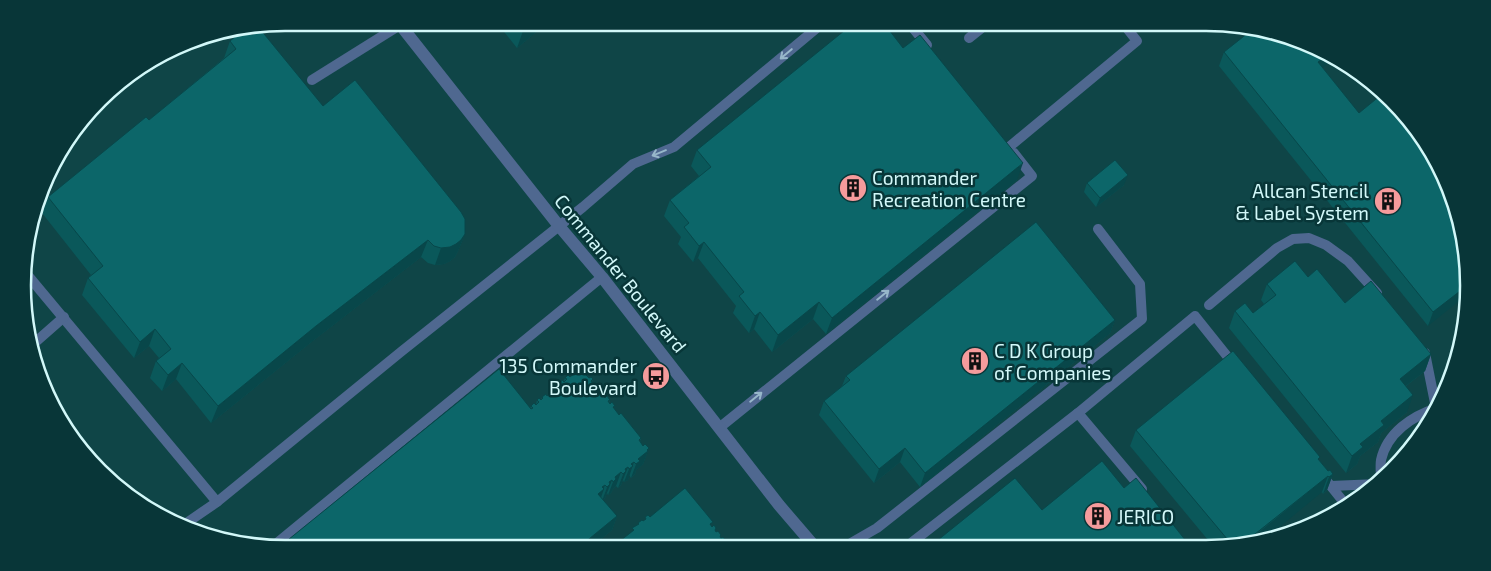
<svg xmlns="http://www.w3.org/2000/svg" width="1491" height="571" viewBox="0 0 1491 571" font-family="'Exo 2',sans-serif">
<rect width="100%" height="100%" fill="#083638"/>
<polygon fill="#0f4547" points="286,22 1205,22 1274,32 1366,77 1433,154 1466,251 1459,354 1433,417 1379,483 1322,521 1240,546 286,548 217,539 126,494 67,431 28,337 25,251 58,154 112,88 201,37"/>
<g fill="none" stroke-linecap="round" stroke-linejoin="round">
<g stroke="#4f6890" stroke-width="10">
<polyline points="908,22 927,45"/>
<polyline points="969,38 989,22"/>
<polyline points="312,80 400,25"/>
<polyline points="1009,147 1137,41 1122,22"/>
<polyline points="25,272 217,502 402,351 583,207 633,164 674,147 824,22"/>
<polyline points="1209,305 1277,248 1293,239 1309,238 1326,245 1348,261 1377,293"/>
<polyline points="31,346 64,317"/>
<polyline points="1425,353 1436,408"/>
<polyline points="1078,413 1142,489"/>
<polyline points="719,428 1032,176 1014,153"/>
<polyline points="1322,475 1346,505"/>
<path d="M1381 480C1381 474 1380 466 1381 460 1387 433 1412 416 1437 408"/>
<polyline points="1331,486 1378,484"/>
<polyline points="185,524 217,502"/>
<polyline points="272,547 602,277"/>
<polyline points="844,547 877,528 1142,319 1140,284 1098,229"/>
<polyline points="906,547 1078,413 1195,316 1235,366"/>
</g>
<polyline stroke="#4f6890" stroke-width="12" points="398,22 559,226 602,277 779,505 815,547"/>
</g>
<g fill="#0a585a">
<polygon points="496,22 548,22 517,48"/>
<polygon points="252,35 323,106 465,234 458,251 455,257 450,261 444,264 435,265 428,263 421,257 310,343 211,423 176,379 162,391 150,378 156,361 159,358 149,346 134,358 82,295 88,278 91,275 42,213 48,197 149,120 224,58 230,41"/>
<polygon points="903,48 1017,180 826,334 813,319 772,352 754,329 749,333 733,313 736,306 698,258 693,262 678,244 681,237 664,216 670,200 699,176 691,166 697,150"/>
<polygon points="1224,52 1323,68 1466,251 1428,326 1219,66"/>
<polygon points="1087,183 1124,185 1096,207 1084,192"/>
<polygon points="1308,277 1345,303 1431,354 1425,371 1406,386 1407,412 1381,433 1378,442 1360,456 1357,464 1346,473 1229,328 1235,311 1253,313 1264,304 1261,300 1267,284"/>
<polygon points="1115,320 1110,333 920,487 900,462 874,483 819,415 824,401 842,386 846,376"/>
<polygon points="588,376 589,378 593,379 592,382 593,384 598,385 597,388 605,398 610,400 609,403 619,415 641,438 640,441 643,446 649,448 643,464 636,470 635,474 631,478 629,475 628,480 624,482 623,480 621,485 618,488 616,486 613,489 611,493 608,495 607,493 605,498 603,500 617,516 612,530 590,548 286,548 530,408 531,406 536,404 537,400 541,400 542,397 547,396 551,392 553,387 558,386 563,382 565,378"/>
<polygon points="1136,430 1319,460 1328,471 1333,474 1327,490 1323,494 1322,492 1240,546 1213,546 1130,446"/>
<polygon points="1124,488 1190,546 935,547 938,540 1042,510"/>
</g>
<g fill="#08474a">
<polygon points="534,22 548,22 517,48 523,31"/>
<polygon points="1325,57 1332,60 1313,76 1318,62"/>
<polygon points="1023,163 1017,180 826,334 832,318"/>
<polygon points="1128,175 1124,185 1096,207 1100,198"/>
<polygon points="465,234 458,251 455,257 450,261 444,264 435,265 441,248"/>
<polygon points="428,240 421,257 310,343 211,423 218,406 316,326"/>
<polygon points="704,242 698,258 693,262 699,246"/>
<polygon points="1464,288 1463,298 1428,326 1433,312"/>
<polygon points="819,302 813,319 772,352 778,335"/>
<polygon points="760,312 754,329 749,333 755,316"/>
<polygon points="1115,320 1110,333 920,487 925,473"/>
<polygon points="155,329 149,346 134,358 140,342"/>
<polygon points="1431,354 1425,371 1394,395 1400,379"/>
<polygon points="182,363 176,379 162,391 168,375"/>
<polygon points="1413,395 1407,412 1381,433 1378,442 1360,456 1357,464 1346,473 1352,456 1360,444 1381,421"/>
<polygon points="649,448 643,464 636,470 635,474 631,478 638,459"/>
<polygon points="905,448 900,462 874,483 879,469"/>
<polygon points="634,462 628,480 624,482 631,464"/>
<polygon points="628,467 621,485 618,488 625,469"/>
<polygon points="621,472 616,486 613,489 611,493 608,495 615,477"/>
<polygon points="1333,474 1327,490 1323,494 1329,477"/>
<polygon points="1328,476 1322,492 1265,539 1242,546"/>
<polygon points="612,480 605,498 602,501 609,482"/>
<polygon points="605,485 603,490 604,489 599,503 598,494 602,487"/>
<polygon points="617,516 612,530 590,548 578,548"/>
</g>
<g fill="#0c6669" stroke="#08474a">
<polygon points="516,22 534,22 523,31"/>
<polygon points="855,22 883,22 903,48 920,35 1023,163 832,318 819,302 778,335 760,312 755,316 739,296 744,292 704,242 699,246 684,227 689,223 670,200 711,167 697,150"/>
<polygon points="244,29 248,29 252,35 260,29 323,106 355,80 461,212 465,219 465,234 461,240 456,244 450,247 441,248 434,246 428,240 316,326 218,406 182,363 168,375 156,361 171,349 155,329 140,342 88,278 103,266 48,197 146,117 149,120 236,49 230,41"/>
<polygon points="1253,29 1274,32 1325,57 1318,62 1359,113 1381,95 1433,154 1466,251 1464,288 1433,312 1224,52"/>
<polygon points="1115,160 1128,175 1100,198 1087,183"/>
<polygon points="1036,222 1115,320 925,473 905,448 879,469 824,401 850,380 846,376"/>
<polygon points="1295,261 1308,277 1317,269 1345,303 1371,281 1431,354 1400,379 1413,395 1381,421 1384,425 1360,444 1363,447 1352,456 1235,311 1245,303 1253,313 1276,295 1267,284"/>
<polygon points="1233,351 1320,457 1318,459 1328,471 1330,470 1333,474 1329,477 1328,476 1240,546 1233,546 1136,430"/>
<polygon points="581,368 585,372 586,370 588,374 586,375 589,378 591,377 593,379 591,381 593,384 595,382 598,385 596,387 600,392 603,391 605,394 603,395 605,398 607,396 610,400 608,401 610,404 612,402 615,406 613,407 619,415 621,413 641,438 639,440 643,446 645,444 649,448 647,450 648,451 638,459 640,461 636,464 634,462 631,464 633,466 629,469 628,467 625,469 626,471 623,474 621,472 615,477 616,479 613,482 612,480 609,482 610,484 607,487 605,485 602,487 604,489 598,494 617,516 578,548 278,548 499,369 531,409 533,408 531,406 534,403 536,405 539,402 537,400 539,398 541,400 543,398 542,397 546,394 547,396 555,389 553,387 556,384 558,386 562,380 564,382 567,379 565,378 568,375 570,377"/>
<polygon points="1102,461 1124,488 1136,478 1190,546 943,547 938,540 1015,478 1042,510"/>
<polygon points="685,488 713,522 710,524 712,527 714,525 716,528 715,530 716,532 718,531 721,535 720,536 721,538 723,537 726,541 725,542 726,544 728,542 731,546 730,547 611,548 634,530 632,528 639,524 638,523 642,520 643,521 646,519 645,517 648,515 650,517"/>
</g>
<defs><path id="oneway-shaft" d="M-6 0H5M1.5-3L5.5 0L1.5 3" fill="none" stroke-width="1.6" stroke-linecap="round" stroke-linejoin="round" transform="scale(1.25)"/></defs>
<g stroke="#97b7ca">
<use href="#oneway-shaft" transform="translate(786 54) rotate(140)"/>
<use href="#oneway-shaft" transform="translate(659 153) rotate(158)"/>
<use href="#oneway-shaft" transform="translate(883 295) rotate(-39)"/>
<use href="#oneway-shaft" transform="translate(756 397) rotate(-39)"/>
</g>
<defs>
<symbol id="building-disc" viewBox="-11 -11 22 22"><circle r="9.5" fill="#f59b9c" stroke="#083638"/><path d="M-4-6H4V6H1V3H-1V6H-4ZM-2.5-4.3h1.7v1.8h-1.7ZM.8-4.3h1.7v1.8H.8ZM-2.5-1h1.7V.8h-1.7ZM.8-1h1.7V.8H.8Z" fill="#111"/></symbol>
<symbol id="bus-disc" viewBox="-11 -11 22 22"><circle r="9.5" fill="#f59b9c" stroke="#083638"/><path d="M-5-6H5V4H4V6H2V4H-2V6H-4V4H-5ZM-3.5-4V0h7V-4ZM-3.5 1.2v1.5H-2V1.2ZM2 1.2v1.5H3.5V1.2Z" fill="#111"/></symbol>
</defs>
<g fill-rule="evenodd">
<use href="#building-disc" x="837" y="172" width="32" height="32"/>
<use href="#building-disc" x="1372" y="185" width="32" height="32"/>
<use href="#building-disc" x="959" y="345" width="32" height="32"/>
<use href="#bus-disc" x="640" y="360" width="32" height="32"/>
<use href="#building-disc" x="1082" y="500" width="32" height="32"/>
</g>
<g text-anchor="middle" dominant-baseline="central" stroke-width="5" stroke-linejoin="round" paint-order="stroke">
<g font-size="19" fill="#d2f8f9" stroke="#083638" text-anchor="start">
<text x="872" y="177">Commander<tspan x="872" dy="22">Recreation Centre</tspan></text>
<text x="1369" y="190" text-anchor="end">Allcan Stencil<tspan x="1369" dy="22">&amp; Label System</tspan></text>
<text x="994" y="350">C D K Group<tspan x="994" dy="22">of Companies</tspan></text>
<text x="637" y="365" text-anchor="end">135 Commander<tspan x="637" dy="22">Boulevard</tspan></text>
<text x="1117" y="516">JERICO</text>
</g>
<g font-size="19" fill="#d2f8f9" stroke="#083638">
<text transform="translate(621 273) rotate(51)">Commander Boulevard</text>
</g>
</g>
<path d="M0 0H1491V571H0ZM285 31H1206A254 254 0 0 1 1460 285V286A254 254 0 0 1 1206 540H285A254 254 0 0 1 31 286V285A254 254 0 0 1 285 31Z" fill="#083638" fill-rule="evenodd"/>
<path fill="none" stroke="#d2f8f9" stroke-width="2.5" d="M285 31H1206A254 254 0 0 1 1460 285V286A254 254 0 0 1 1206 540H285A254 254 0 0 1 31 286V285A254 254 0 0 1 285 31Z"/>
</svg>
